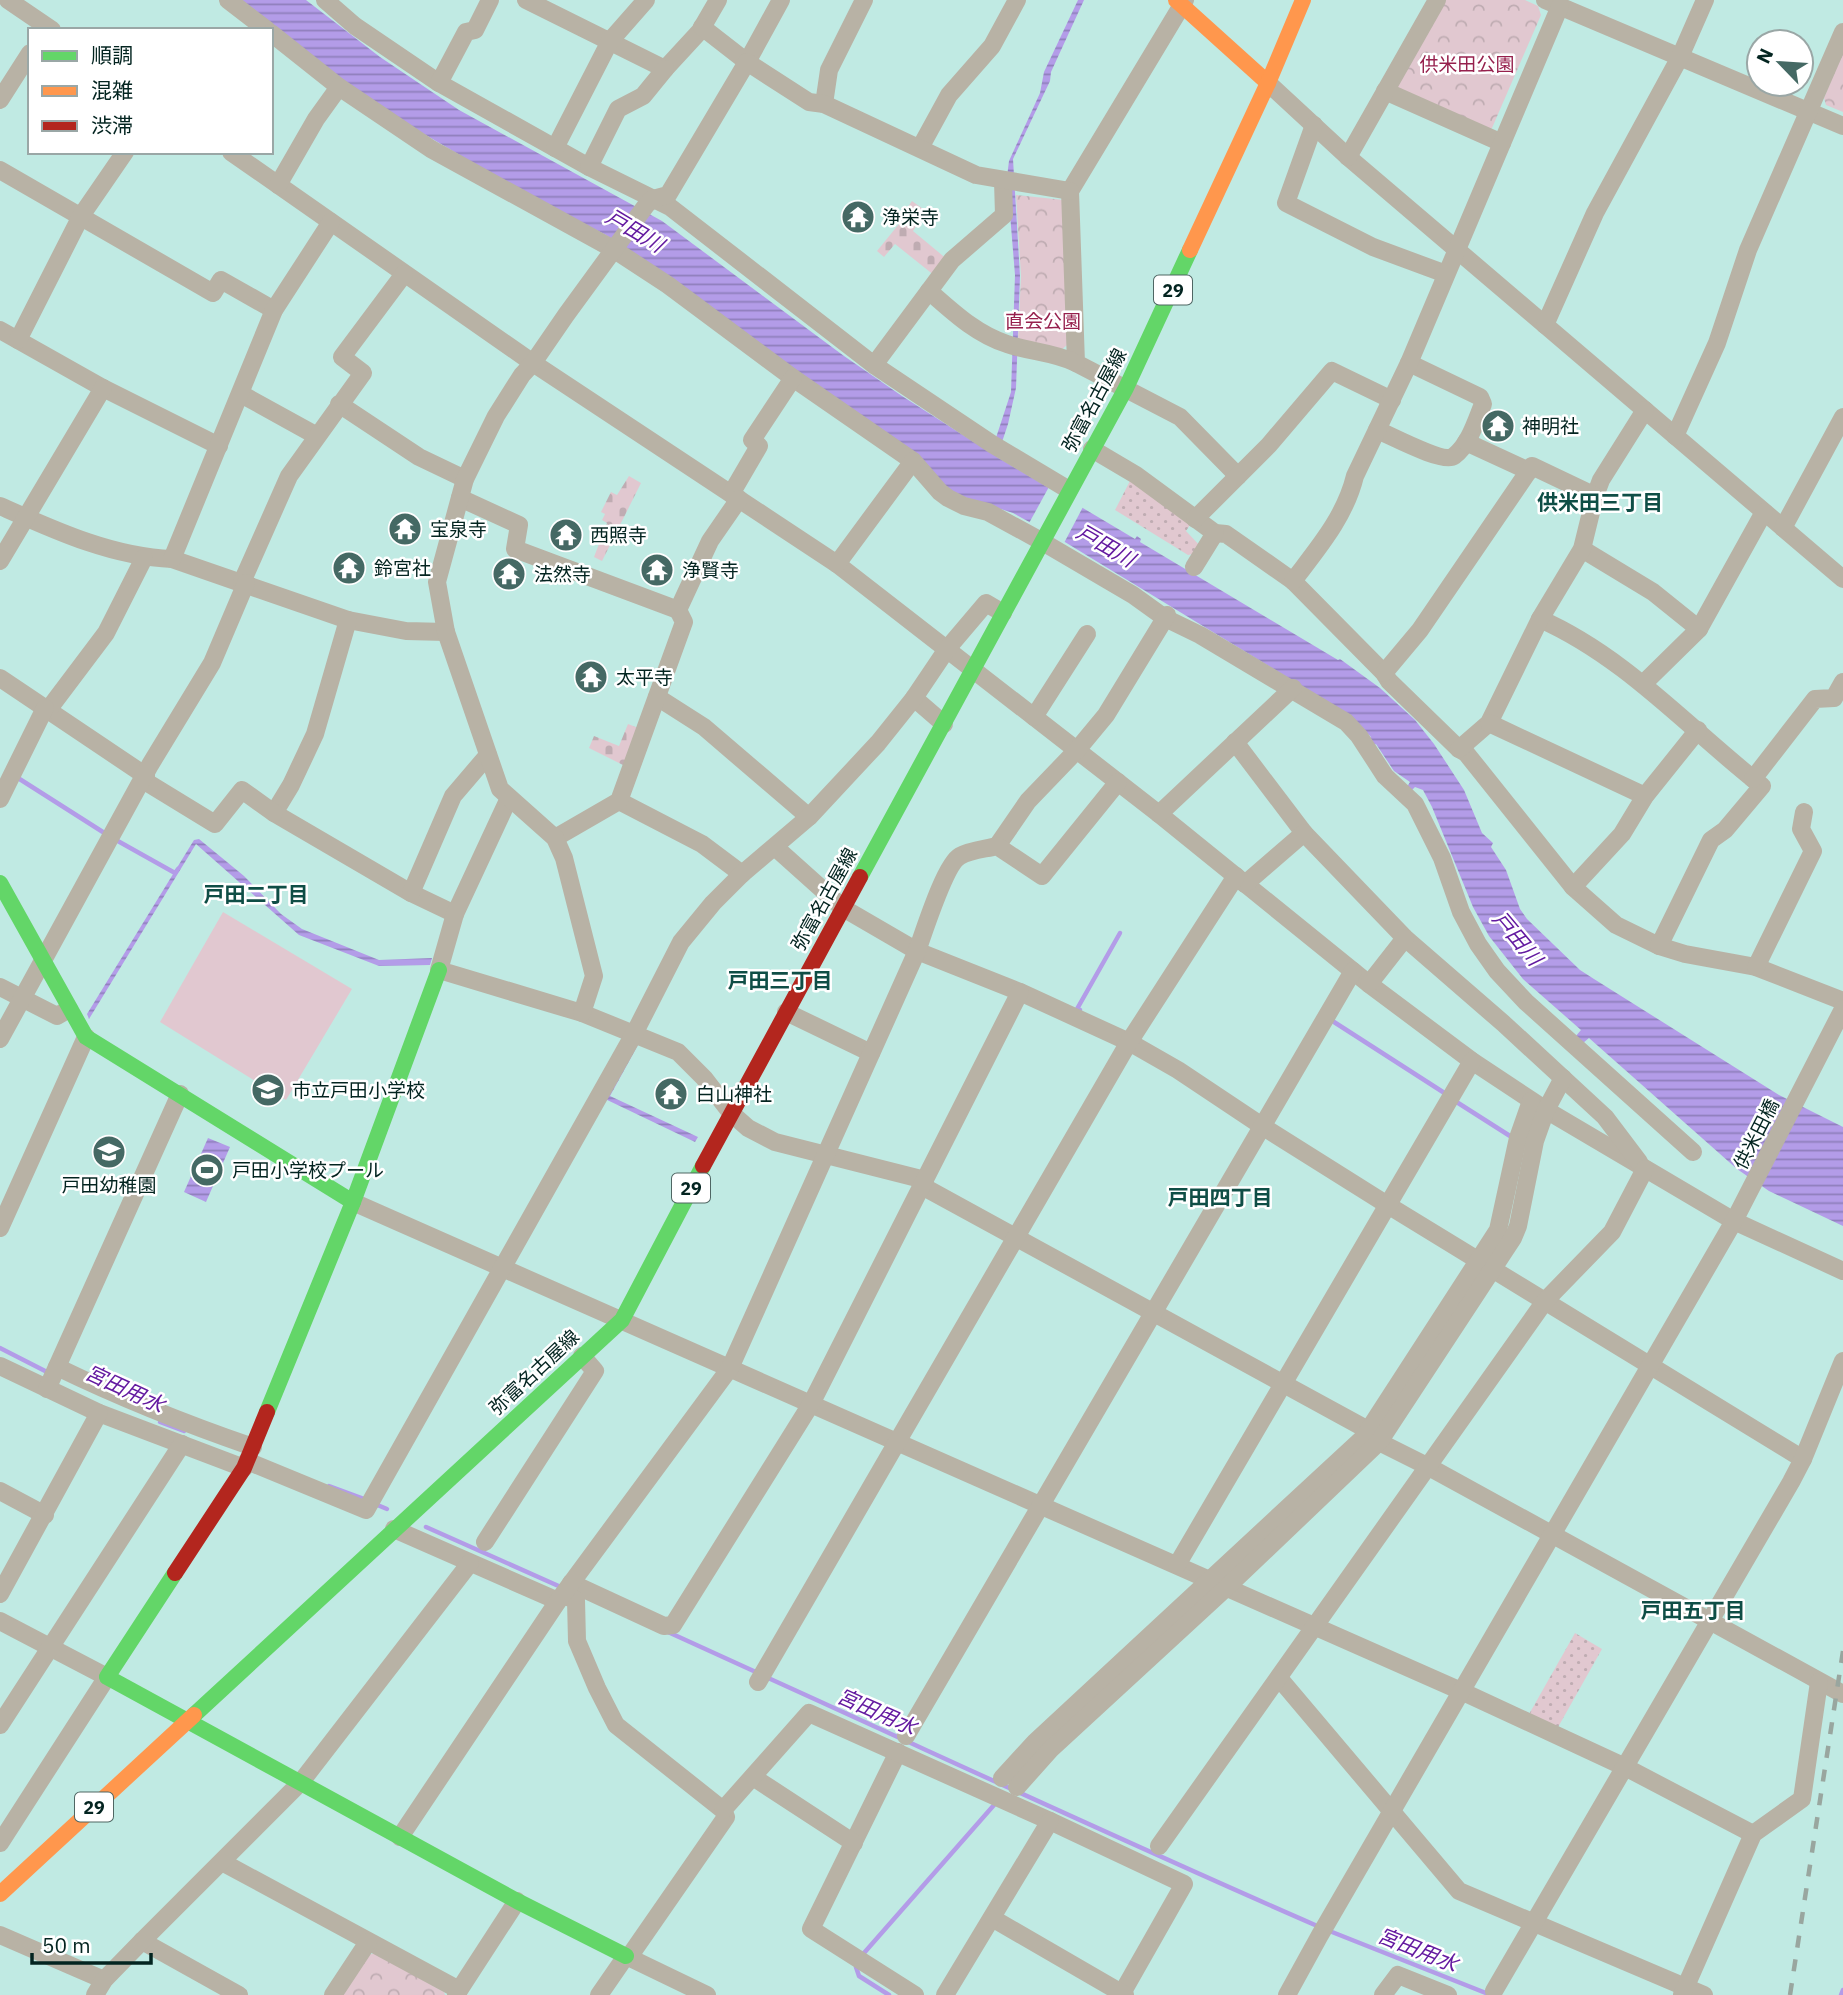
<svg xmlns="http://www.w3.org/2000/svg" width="1843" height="1995" viewBox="0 0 1843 1995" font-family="'IBM Plex Sans','Noto Sans JP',sans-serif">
<defs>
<pattern id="grass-dots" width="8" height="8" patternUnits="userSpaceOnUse" patternTransform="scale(1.75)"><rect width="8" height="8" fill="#e1c8d0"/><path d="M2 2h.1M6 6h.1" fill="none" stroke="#bfacb2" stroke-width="1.8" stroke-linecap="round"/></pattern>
<pattern id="cemetery-stones" width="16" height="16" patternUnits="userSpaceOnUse" patternTransform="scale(1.75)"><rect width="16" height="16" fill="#e1c8d0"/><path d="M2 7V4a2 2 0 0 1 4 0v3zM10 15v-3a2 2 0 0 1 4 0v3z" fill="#bfacb2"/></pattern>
<pattern id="park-crowns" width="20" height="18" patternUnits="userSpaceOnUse" patternTransform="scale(1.75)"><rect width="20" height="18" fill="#e1c8d0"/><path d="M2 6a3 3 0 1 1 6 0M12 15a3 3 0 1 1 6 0" fill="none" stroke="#bfacb2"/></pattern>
<pattern id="water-rules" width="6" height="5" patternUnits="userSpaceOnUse" patternTransform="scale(1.75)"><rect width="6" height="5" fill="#b39ce8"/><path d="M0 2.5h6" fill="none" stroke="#8f7fbc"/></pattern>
</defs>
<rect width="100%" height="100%" fill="#c0eae3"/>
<g fill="url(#grass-dots)">
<polygon points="1132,477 1192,522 1186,531 1202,548 1198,553 1188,555 1115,510"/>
<polygon points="1575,1633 1602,1649 1557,1729 1528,1716"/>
</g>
<g fill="url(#cemetery-stones)">
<polygon points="912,201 926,211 913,231 948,260 935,276 895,244 884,257 877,251 903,219 901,217"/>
<polygon points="629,476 641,483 602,561 594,557 607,523 602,520 605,514 601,512 611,492 617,495"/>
<polygon points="628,724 641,729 627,767 589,748 594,736 619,746"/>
</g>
<g fill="url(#park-crowns)">
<polygon points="1446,0 1525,0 1538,6 1541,15 1492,128 1488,132 1396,87"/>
<polygon points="1843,51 1843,112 1826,105 1824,98"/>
<polygon points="1016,195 1064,200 1067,345 1060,351 1018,340 1021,276"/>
<polygon points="376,1953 444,1992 445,1995 341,1995 368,1955"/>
</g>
<polygon fill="#e1c8d0" points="223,912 352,989 286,1100 160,1022"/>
<g fill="url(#water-rules)">
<polygon points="239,0 306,0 380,57 459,110 662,221 844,356 902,396 991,453 1011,392 1015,275 1007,177 1009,161 1040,93 1044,72 1078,0 1084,0 1051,72 1050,81 1013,159 1020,276 1016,388 1008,424 997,457 1135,539 1137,536 1141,539 1140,542 1338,660 1340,659 1380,688 1415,720 1434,744 1464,790 1482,833 1493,843 1491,847 1506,870 1520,909 1527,919 1580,970 1594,979 1779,1095 1843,1127 1843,1226 1769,1191 1737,1169 1589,1038 1583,1043 1575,1037 1581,1030 1523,979 1489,936 1473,907 1432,807 1423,790 1415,787 1411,791 1407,787 1410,782 1394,771 1376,744 1373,746 1369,739 1371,737 1351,716 1055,536 1013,513 955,494 671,277 606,235 524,193 419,131 334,75"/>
<polygon points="199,839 244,876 281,914 302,929 379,960 432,958 430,965 379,966 299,935 196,844 89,1019 87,1014 194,840"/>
<polygon points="639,1043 610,1096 698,1137 695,1142 603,1098"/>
<polygon points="208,1138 230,1147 206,1202 184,1192"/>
</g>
<polygon fill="#c0eae3" points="1050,485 1084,505 1063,545 1028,525"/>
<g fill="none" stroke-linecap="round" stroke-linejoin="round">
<g stroke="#b39ce8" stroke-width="4.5">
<polyline points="18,778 106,834"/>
<polyline points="116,840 175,873 178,869"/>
<polyline points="1080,1010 1077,1009 1120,933"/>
<polyline points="1334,1022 1446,1094"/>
<polyline points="1455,1101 1510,1136"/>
<polyline points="0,1348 49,1373"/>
<polyline points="160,1422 184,1431"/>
<polyline points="329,1486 367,1500"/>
<polyline points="375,1504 387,1509"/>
<polyline points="426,1527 563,1588"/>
<polyline points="668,1632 758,1673"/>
<path d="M766 1677C949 1760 1131 1845 1315 1925"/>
<polyline points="1332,1932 1491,1995"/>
<polyline points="864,1953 994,1805"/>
<polyline points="856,1967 859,1976 889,1995"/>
<polyline points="1841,1995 1843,1990"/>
</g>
<g stroke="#b8b2a5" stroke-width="18">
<polyline points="8,0 52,30"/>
<polyline points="228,0 267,30"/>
<polyline points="325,0 355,26 439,83"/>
<polyline points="490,0 475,30 466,32 439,83 589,167 670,207 874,365 992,444 1069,490"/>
<polyline points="526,0 665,69 700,31 718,0"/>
<polyline points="1185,0 1070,191 1076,363 1180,417 1238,476"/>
<polyline points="1545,0 1843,126"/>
<polyline points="702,27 747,62 781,0"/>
<polyline points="271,33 339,87 431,149 613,249 668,285 793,378 913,461 940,492 948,498 964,506 988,512 1041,541 1133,595 1165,618 1200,635 1346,722 1359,736 1385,776 1415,804 1442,858 1461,912 1478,944 1497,971 1526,1002 1693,1152"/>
<polyline points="1268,83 1348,157 1843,579"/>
<polyline points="1385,91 1502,143"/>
<polyline points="0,100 30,53"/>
<polyline points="824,104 829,70 864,0"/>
<polyline points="1314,125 1286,203 1373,247 1446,274"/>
<polyline points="555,148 610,41 646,0"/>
<polyline points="920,148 949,95 992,46 1017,0"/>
<polyline points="231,152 533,363 837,564 1159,814 1369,984 1472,1061 1546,1110 1734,1221 1843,1271"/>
<polyline points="1348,157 1437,0"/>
<polyline points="589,167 618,109 643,96 665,69"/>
<polyline points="0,170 213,293 221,280 274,310"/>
<polyline points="278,185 316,119 339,87"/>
<path d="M929 291C953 312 976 334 1007 344 1030 352 1054 352 1076 363"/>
<polyline points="1545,325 1595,213 1680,57 1705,0"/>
<polyline points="0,330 103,388 219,446"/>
<polyline points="18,340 81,216 125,152"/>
<polyline points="874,365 952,260 1004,215 1003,181"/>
<polyline points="241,394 317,436"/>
<polyline points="339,404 419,457 465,479"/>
<path d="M1377 430C1390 435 1443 464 1454 456 1469 445 1476 421 1483 404L1480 397 1409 363"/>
<polyline points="1675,436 1717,343 1748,250 1843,32"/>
<polyline points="1466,442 1529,471"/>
<polyline points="1092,449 1136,475 1215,533 1226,534 1293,581 1384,673 1389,681 1459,749 1466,753 1573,887 1616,925 1659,946 1685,954 1756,967 1843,1001"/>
<polyline points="731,494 759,446 752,440 793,378"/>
<polyline points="1595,496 1601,480 1645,410"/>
<polyline points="460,498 519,525 515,549 678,610"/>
<path d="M0 506C54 530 112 557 172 559L348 620 406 631 446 632"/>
<polyline points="1195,519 1269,445 1332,371 1392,400"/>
<polyline points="1783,528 1843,417"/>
<polyline points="1582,549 1653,592 1699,629"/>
<polyline points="172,559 274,310 331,222"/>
<polyline points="0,561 103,388"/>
<polyline points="837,564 913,461"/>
<polyline points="1194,567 1215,533"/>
<path d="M1293 581C1318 548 1345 517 1355 476L1409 363 1560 6"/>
<polyline points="242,582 289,476 363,373 342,357 404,274"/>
<path d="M1540 619C1626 657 1689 729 1762 786L1725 830 1711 840 1659 946"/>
<polyline points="348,620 315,734 291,785 274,813 411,893 455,914"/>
<polyline points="1384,673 1420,630 1532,466 1595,496 1582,549 1540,619 1489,723 1459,749"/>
<polyline points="0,678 146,776"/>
<polyline points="1643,684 1699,629 1764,512"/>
<polyline points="657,697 704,727 809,817"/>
<polyline points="914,698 944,724"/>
<polyline points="48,710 106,633 144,558"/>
<polyline points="1034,717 1087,634"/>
<polyline points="1489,723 1645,796"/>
<polyline points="1235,742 1304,833 1405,938 1503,1023 1605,1117 1639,1162"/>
<polyline points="1753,779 1815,699 1834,698 1843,682"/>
<polyline points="143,780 215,824 242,790 274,813"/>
<polyline points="509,798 455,914 439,970 582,1013 678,1052 704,1078 731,1113 748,1128 775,1142 925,1180"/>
<polyline points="0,799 45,708"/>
<polyline points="619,801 702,844 742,874"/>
<polyline points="1159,814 1293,688"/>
<polyline points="555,838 619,801 684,622 678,610 710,541 739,499"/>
<polyline points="997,846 1028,801 1077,750 1106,715 1167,615"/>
<polyline points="776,848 843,908 917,951 1020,992 1129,1042 1178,1070 1262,1126 1386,1204 1803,1459"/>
<polyline points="1245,884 1304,833"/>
<polyline points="1573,887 1622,834 1645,796 1698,730"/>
<polyline points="411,893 453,796 488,755"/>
<polyline points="1756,967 1813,851 1801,829 1804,812"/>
<polyline points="1369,984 1405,938"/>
<polyline points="0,987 57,1016 69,1009"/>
<polyline points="786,1012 871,1053"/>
<polyline points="582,1013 594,976 564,858 555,838 500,789 446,632 437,582 465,479 496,416 522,375 533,363 566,315 647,204 653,199 668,195 747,62 809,102 824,104 976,175 1070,191"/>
<polyline points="0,1039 150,765 212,663 246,583"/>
<polyline points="922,1186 1368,1430 1379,1442 1429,1467 1843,1694"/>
<polyline points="353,1202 1461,1691 1625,1767 1753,1834"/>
<polyline points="0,1228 86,1037"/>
<polyline points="0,1366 99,1413 244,1468"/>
<path d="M57 1367C121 1398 186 1424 253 1447"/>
<polyline points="47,1389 180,1094"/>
<polyline points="247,1461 366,1510 634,1034 681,942 713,903 742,874 809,817 878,743 914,698 947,649 986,603 1003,613"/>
<polyline points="0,1491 45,1515"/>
<polyline points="394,1529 558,1601"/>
<polyline points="485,1542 595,1371 582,1356"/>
<polyline points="1177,1565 1472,1061"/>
<polyline points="571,1583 664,1626 673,1625 811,1404 1020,992"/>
<polyline points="0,1594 99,1413"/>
<polyline points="563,1595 576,1600 577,1641 597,1688 616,1725 723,1810 726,1817 629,1957"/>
<polyline points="0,1621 107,1677 0,1843"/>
<polyline points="1279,1678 1459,1891 1704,1995"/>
<polyline points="758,1682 1129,1042 1236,876"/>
<polyline points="0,1725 182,1444"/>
<polyline points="906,1736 1353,971"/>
<polyline points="898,1752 811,1929 915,1995"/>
<polyline points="753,1777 854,1843"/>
<polyline points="1002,1778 1035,1742 1364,1437 1498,1230 1518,1138 1531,1101"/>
<polyline points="1017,1787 1050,1750 1226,1588 1379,1442 1513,1238 1518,1226 1535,1141 1546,1110 1563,1078"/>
<polyline points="723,1810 809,1713 1050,1821 1184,1884 1121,1995"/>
<path d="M400 1837 558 1601 730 1368 917 951C924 932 945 864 960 856 970 850 986 849 997 846L1042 876 1118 782"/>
<polyline points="1159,1846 1545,1301 1612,1232 1645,1169"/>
<polyline points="222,1862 459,1990"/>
<polyline points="992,1918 1125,1995"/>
<polyline points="0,1935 104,1980"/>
<polyline points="142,1941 239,1995"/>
<polyline points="1494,1991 1791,1482 1803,1459 1843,1361"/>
<polyline points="95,1995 104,1980 142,1941 301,1782 470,1563"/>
<polyline points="333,1995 368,1942"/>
<polyline points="456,1995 517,1901"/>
<polyline points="599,1995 626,1956 707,1995"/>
<polyline points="945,1995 1050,1821"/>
<polyline points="1287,1995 1320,1935 1734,1221 1843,1009"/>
<polyline points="1383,1995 1398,1975 1448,1995"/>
<polyline points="1682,1995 1753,1834 1802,1799 1819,1682"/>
</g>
<g stroke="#63d668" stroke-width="16">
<polyline points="860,877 1126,388 1190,250"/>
<polyline points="0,883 86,1037 353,1202"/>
<polyline points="267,1412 353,1202 439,970"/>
<polyline points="175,1573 107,1677 517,1901 626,1956"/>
<polyline points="194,1715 622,1320 703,1166"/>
</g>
<g stroke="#ff974d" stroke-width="16">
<polyline points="1176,0 1268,83"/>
<polyline points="1190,250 1268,83 1303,0"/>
<polyline points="0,1894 194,1715"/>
</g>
<g stroke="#b3261e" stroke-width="16">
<polyline points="703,1166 860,877"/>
<polyline points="175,1573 244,1468 267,1412"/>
</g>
<polyline stroke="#99a69f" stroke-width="4.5" stroke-dasharray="12 12" stroke-linecap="butt" points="1790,1995 1843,1651"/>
</g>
<defs>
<symbol id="temple-disc" viewBox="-11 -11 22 22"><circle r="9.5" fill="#456964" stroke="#fff"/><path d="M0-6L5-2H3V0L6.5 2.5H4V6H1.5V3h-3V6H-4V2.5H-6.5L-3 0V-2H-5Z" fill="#fff"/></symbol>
<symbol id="school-disc" viewBox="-11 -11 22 22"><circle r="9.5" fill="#456964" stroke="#fff"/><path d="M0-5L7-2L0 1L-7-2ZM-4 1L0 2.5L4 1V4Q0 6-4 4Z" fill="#fff"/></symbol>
<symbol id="stadium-disc" viewBox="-11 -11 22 22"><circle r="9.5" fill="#456964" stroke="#fff"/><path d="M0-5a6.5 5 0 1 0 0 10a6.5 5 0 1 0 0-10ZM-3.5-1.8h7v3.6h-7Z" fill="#fff"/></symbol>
</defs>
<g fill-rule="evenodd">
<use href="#temple-disc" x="839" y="198" width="38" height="38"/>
<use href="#temple-disc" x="1479" y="407" width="38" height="38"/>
<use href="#temple-disc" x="386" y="510" width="38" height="38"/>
<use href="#temple-disc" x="547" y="516" width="38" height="38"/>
<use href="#temple-disc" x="330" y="549" width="38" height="38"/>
<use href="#temple-disc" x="638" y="551" width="38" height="38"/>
<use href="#temple-disc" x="490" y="555" width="38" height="38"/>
<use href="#temple-disc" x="572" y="658" width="38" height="38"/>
<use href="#school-disc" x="249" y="1071" width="38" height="38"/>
<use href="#temple-disc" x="652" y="1075" width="38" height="38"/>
<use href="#school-disc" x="90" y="1133" width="38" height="38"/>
<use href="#stadium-disc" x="188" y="1151" width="38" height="38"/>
</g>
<g text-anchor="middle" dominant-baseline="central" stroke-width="5" stroke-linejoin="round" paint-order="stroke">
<g fill="#fff" stroke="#4f6663" stroke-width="2">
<rect x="1154" y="275.5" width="38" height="29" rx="5"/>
<rect x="672" y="1173.5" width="38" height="29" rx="5"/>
<rect x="75" y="1792.5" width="38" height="29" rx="5"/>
</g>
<g font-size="18" font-weight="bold" fill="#032420">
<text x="1173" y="290">29</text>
<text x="691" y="1188">29</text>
<text x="94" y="1807">29</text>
</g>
<g font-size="19" fill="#96204d" stroke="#fff">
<text x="1467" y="64">供米田公園</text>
<text x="1043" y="321">直会公園</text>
</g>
<g font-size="19" fill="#032420" stroke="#fff" text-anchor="start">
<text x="882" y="217">浄栄寺</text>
<text x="1522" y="426">神明社</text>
<text x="430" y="529">宝泉寺</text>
<text x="590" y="535">西照寺</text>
<text x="374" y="568">鈴宮社</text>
<text x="682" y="570">浄賢寺</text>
<text x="534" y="574">法然寺</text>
<text x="616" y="677">太平寺</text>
<text x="292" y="1090">市立戸田小学校</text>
<text x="696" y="1094">白山神社</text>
<text x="232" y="1170">戸田小学校プール</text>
<text x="109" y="1185" text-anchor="middle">戸田幼稚園</text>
</g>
<g font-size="19" fill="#032420" stroke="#fff">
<text transform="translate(1094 400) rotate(-62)">弥富名古屋線</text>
<text transform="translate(824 899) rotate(-61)">弥富名古屋線</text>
<text transform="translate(1756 1134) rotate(-63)">供米田橋</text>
<text transform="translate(534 1372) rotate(-43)">弥富名古屋線</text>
</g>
<g font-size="21" font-style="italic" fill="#631aa0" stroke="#fff">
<text transform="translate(635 230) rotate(31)">戸田川</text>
<text transform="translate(1106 545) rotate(30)">戸田川</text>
<text transform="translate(1518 938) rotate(50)">戸田川</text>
<text transform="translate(125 1388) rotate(25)">宮田用水</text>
<text transform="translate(877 1711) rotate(24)">宮田用水</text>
<text transform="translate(1418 1949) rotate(22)">宮田用水</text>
</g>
<g font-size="21" font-weight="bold" fill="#0f4e46" stroke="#fff">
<text x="1600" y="502">供米田三丁目</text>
<text x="256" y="894">戸田二丁目</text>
<text x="780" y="980">戸田三丁目</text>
<text x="1220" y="1197">戸田四丁目</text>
<text x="1693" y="1610">戸田五丁目</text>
</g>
</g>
<rect x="28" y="28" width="245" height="126" fill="#ffffff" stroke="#9aa7a6" stroke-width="2"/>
<rect x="42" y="51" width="35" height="10" fill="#63d668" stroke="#9aa7a6" stroke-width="2"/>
<text x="91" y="63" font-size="21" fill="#032420">順調</text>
<rect x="42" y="86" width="35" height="10" fill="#ff974d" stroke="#9aa7a6" stroke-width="2"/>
<text x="91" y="98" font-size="21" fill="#032420">混雑</text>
<rect x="42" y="121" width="35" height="10" fill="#b3261e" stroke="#9aa7a6" stroke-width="2"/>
<text x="91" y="133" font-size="21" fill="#032420">渋滞</text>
<g transform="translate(1780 63) rotate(295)"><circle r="33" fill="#ffffff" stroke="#9aa7a6" stroke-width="2"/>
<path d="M0-5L12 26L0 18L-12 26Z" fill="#456964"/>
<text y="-10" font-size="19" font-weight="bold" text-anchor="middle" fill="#032420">N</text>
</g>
<path d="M32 1953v10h119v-10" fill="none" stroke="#032420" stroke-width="3.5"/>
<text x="42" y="1953" font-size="21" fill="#032420" stroke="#ffffff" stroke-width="5" paint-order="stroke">50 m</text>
</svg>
